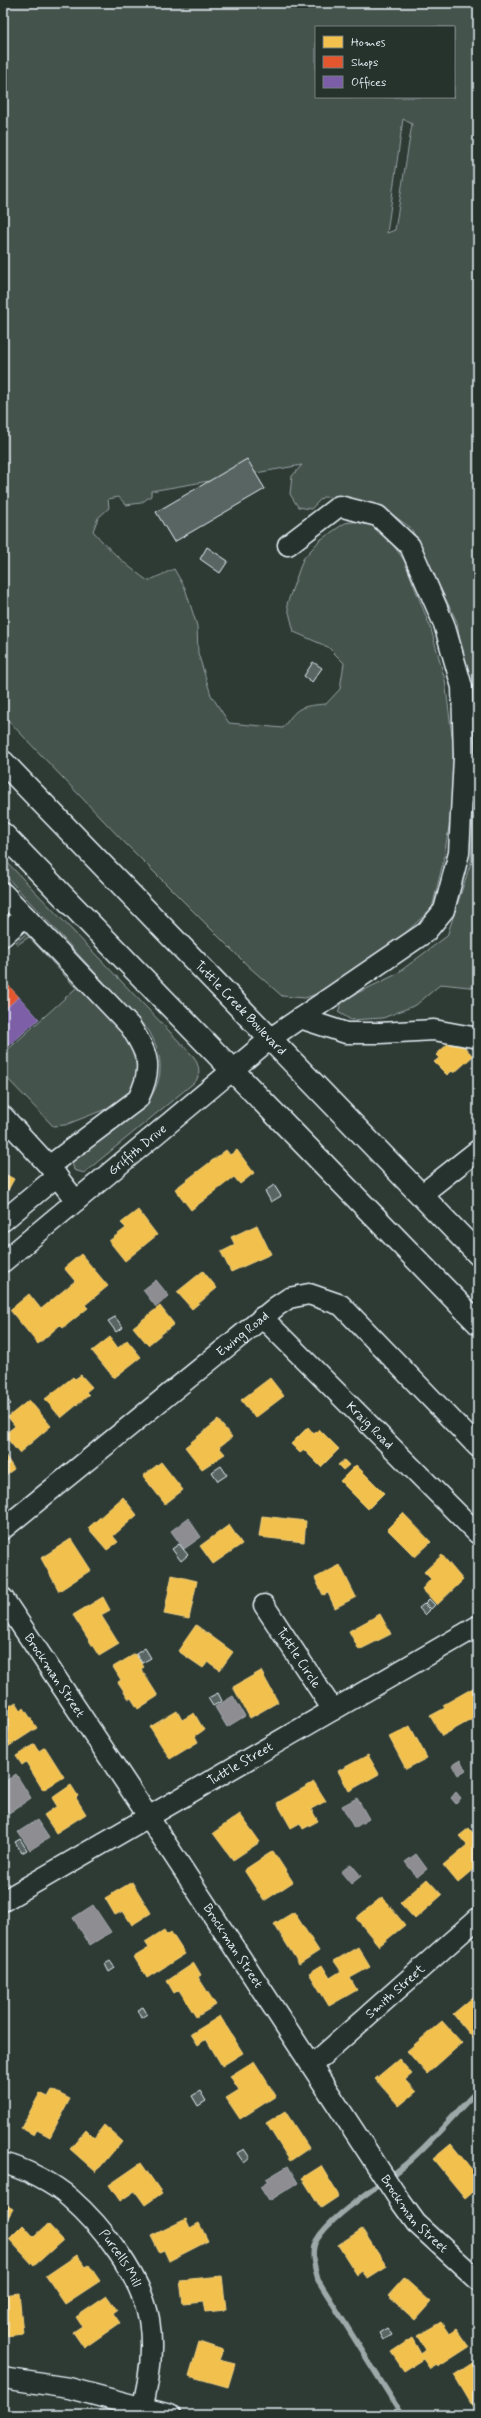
<svg xmlns="http://www.w3.org/2000/svg" width="481" height="2418" viewBox="0 0 481 2418" font-family="Mynerve,sans-serif">
<rect width="100%" height="100%" fill="#2e3b35"/>
<filter id="ink" filterUnits="userSpaceOnUse"><feTurbulence type="fractalNoise" baseFrequency=".025" numOctaves="2"/><feDisplacementMap in="SourceGraphic" scale="8" xChannelSelector="R" yChannelSelector="G"/><feConvolveMatrix kernelMatrix="1 2 1 2 8 2 1 2 1" color-interpolation-filters="sRGB"/></filter>
<g filter="url(#ink)">
<g fill="#45524e" stroke="#96a2a3" fill-rule="evenodd">
<path d="M3 3H478V988L441 984 416 1005 383 1018 351 1020 338 1012 343 1000 395 975 447 936 471 862 476 745 457 622 411 528 379 505 344 498 323 497 311 509 298 507 290 494 292 476 302 465 151 491V496L141 503 126 505 119 497 108 499 109 508 98 518 93 531C110 551 127 566 148 581L174 569 185 588 197 626 198 653 211 695 229 723 283 728C297 707 300 706 326 704L340 689 344 663 328 647 294 632 287 604 303 559 320 540 345 523 367 520 386 535 404 560 431 629 445 680 453 744 454 796 443 863 432 908 400 938 338 987 305 998 282 996 248 966 122 840 3 715ZM316 27H454V97H316ZM403 119 412 124 395 230 387 233Z"/>
<path d="M3 858 194 1057C199 1066 201 1072 196 1081L84 1173 74 1170 72 1162 75 1158C119 1125 187 1097 149 1031L3 873Z"/>
<polygon points="28,932 132,1043 140,1069 132,1090 106,1109 65,1125 53,1126 3,1074 3,1054 76,988 29,937 17,945 16,942"/>
</g>
<g fill="#f2c14e" stroke="#efcf81">
<polygon points="455,1037 473,1056 454,1073 452,1071 447,1075 434,1062 439,1058 436,1055"/>
<polygon points="226,1150 230,1155 237,1150 254,1173 240,1184 234,1177 191,1210 175,1189"/>
<polygon points="3,1173 14,1179 8,1190 3,1188"/>
<polygon points="138,1210 157,1235 125,1261 109,1241 126,1228 121,1223"/>
<polygon points="257,1225 271,1254 231,1272 221,1252 235,1245 231,1237"/>
<polygon points="81,1254 108,1286 85,1305 88,1308 63,1328 60,1325 38,1344 10,1310 29,1294 41,1309 75,1281 64,1268"/>
<polygon points="203,1271 217,1288 192,1309 177,1292"/>
<polygon points="160,1306 174,1324 148,1345 133,1327"/>
<polygon points="110,1337 118,1348 127,1340 141,1357 114,1378 92,1351"/>
<polygon points="81,1375 92,1387 86,1392 89,1395 61,1418 45,1399 73,1377 75,1379"/>
<polygon points="270,1378 284,1396 255,1418 241,1400"/>
<polygon points="29,1400 51,1426 19,1453 4,1435 15,1426 8,1417"/>
<polygon points="218,1420 232,1437 219,1447 225,1454 202,1469 185,1447"/>
<polygon points="308,1427 314,1434 319,1429 339,1449 321,1467 304,1450 300,1453 291,1444"/>
<polygon points="3,1452 14,1469 3,1477"/>
<polygon points="344,1460 349,1465 343,1470 338,1465"/>
<polygon points="161,1462 183,1490 165,1504 143,1476"/>
<polygon points="356,1465 384,1493 368,1509 340,1481"/>
<polygon points="123,1497 137,1515 113,1536 118,1542 107,1550 88,1528"/>
<polygon points="403,1513 431,1542 415,1557 387,1529"/>
<polygon points="262,1516 306,1521 304,1542 259,1537"/>
<polygon points="229,1525 242,1544 213,1564 200,1546"/>
<polygon points="71,1539 91,1570 59,1591 41,1558"/>
<polygon points="442,1555 463,1580 437,1605 422,1589 431,1579 424,1572"/>
<polygon points="340,1565 356,1597 335,1608 328,1593 323,1595 315,1578"/>
<polygon points="172,1575 197,1581 189,1619 164,1614"/>
<polygon points="103,1597 110,1610 101,1615 119,1644 99,1656 73,1615"/>
<polygon points="380,1614 391,1634 359,1650 349,1631"/>
<polygon points="196,1625 233,1652 220,1670 208,1662 203,1668 178,1651"/>
<polygon points="135,1654 144,1667 141,1669 158,1696 138,1709 131,1698 129,1699 118,1682 121,1680 113,1667"/>
<polygon points="261,1671 278,1702 250,1718 233,1687"/>
<polygon points="473,1688 478,1697 478,1716 442,1736 430,1716 445,1708 443,1705"/>
<polygon points="16,1702 21,1710 24,1708 37,1728 3,1750 3,1710"/>
<polygon points="177,1711 182,1720 194,1713 204,1730 195,1736 198,1742 170,1759 150,1727"/>
<polygon points="410,1726 427,1758 406,1769 389,1737"/>
<polygon points="35,1744 39,1751 45,1747 64,1777 43,1790 26,1762 22,1765 16,1756"/>
<polygon points="368,1755 379,1774 349,1791 338,1771"/>
<polygon points="314,1782 326,1801 311,1809 318,1821 303,1829 300,1823 291,1828 277,1803"/>
<polygon points="71,1785 78,1796 76,1798 86,1814 56,1833 44,1815 57,1806 52,1798"/>
<polygon points="240,1814 260,1842 233,1860 213,1833"/>
<polygon points="469,1828 478,1839 478,1852 476,1854 478,1857 478,1866 458,1883 443,1865 467,1845 459,1836"/>
<polygon points="273,1851 293,1882 264,1901 244,1870"/>
<polygon points="427,1879 442,1895 415,1919 400,1903"/>
<polygon points="132,1882 151,1913 132,1925 123,1911 115,1915 105,1898"/>
<polygon points="382,1897 405,1925 379,1946 356,1918"/>
<polygon points="294,1912 319,1951 299,1964 274,1924"/>
<polygon points="164,1930 167,1935 171,1932 185,1954 147,1978 134,1957 149,1948 145,1942"/>
<polygon points="358,1947 370,1967 350,1978 357,1990 329,2006 309,1973 322,1965 330,1978 341,1971 334,1961"/>
<polygon points="194,1963 201,1975 198,1977 216,2005 196,2017 179,1990 174,1993 167,1981"/>
<polygon points="478,1993 478,2044 453,2014"/>
<polygon points="220,2016 243,2053 222,2066 206,2039 198,2045 191,2034"/>
<polygon points="442,2021 462,2043 427,2074 407,2051"/>
<polygon points="399,2059 412,2074 405,2080 416,2092 399,2106 375,2079"/>
<polygon points="254,2061 276,2096 240,2119 226,2098 239,2090 230,2076"/>
<polygon points="52,2090 70,2099 50,2137 37,2130 34,2135 21,2128 40,2093 48,2097"/>
<polygon points="285,2111 309,2148 290,2161 266,2123"/>
<polygon points="104,2125 122,2141 96,2172 70,2149 86,2130 94,2138"/>
<polygon points="451,2144 478,2177 478,2187 465,2198 433,2159"/>
<polygon points="141,2163 162,2193 145,2205 135,2191 120,2201 109,2185"/>
<polygon points="321,2166 339,2196 321,2208 302,2178"/>
<polygon points="3,2203 13,2209 3,2226"/>
<polygon points="186,2219 190,2228 199,2223 208,2241 169,2261 164,2250 159,2252 151,2236"/>
<polygon points="48,2224 63,2240 34,2266 9,2239 23,2225 34,2237"/>
<polygon points="362,2229 387,2267 368,2279 362,2271 357,2275 338,2245"/>
<polygon points="77,2255 86,2267 89,2265 100,2281 65,2304 46,2276"/>
<polygon points="222,2276 226,2310 205,2312 203,2302 183,2304 180,2280"/>
<polygon points="404,2278 431,2302 415,2320 388,2296"/>
<polygon points="19,2293 23,2334 6,2336 6,2333 3,2333 3,2295"/>
<polygon points="107,2296 117,2310 113,2313 120,2323 84,2348 73,2332 82,2326 76,2317"/>
<polygon points="441,2322 449,2334 456,2329 469,2347 438,2367 437,2365 430,2369 423,2359 404,2371 391,2352 412,2338 421,2354 426,2350 417,2336"/>
<polygon points="199,2342 223,2350 219,2360 235,2364 228,2387 189,2376"/>
<polygon points="474,2362 478,2369 478,2404 473,2407 454,2375"/>
</g>
<polygon fill="#e4572e" stroke="#e5856b" points="6,983 19,997 3,1011 3,986"/>
<polygon fill="#7b5ea7" stroke="#9c8abf" points="19,997 39,1019 3,1051 3,1011"/>
<g fill="#8d8d92" stroke="#a8abb1">
<polygon points="156,1280 169,1296 156,1307 143,1290"/>
<polygon points="188,1518 201,1537 184,1549 171,1531"/>
<polygon points="233,1696 245,1716 227,1727 215,1707"/>
<polygon points="460,1760 466,1770 458,1775 452,1765"/>
<polygon points="16,1774 31,1798 9,1813 3,1804 3,1783"/>
<polygon points="456,1792 461,1798 456,1804 451,1798"/>
<polygon points="357,1798 369,1819 354,1828 342,1806"/>
<polygon points="37,1820 49,1838 30,1850 18,1832"/>
<polygon points="416,1854 427,1869 417,1877 405,1862"/>
<polygon points="351,1864 361,1876 351,1884 341,1872"/>
<polygon points="93,1905 111,1932 90,1945 73,1918"/>
<polygon points="288,2166 298,2183 269,2201 260,2187 268,2182 266,2179"/>
</g>
<g fill="none" stroke-linecap="round" stroke-linejoin="round">
<path stroke="#9da8a9" stroke-width="5.5" d="M402 2415 318 2280C315 2269 310 2252 316 2241 331 2215 377 2188 401 2168 430 2145 452 2116 478 2090"/>
</g>
<g fill="#596563" stroke="#e8f1f8">
<polygon points="247,459 265,489 174,542 156,512"/>
<polygon points="207,547 228,561 220,573 200,559"/>
<polygon points="313,662 322,668 312,682 304,676"/>
<polygon points="274,1185 281,1196 271,1202 265,1191"/>
<polygon points="115,1317 123,1327 116,1332 108,1321"/>
<polygon points="6,1398 11,1404 5,1409 3,1401"/>
<polygon points="221,1466 227,1475 218,1481 212,1472"/>
<polygon points="179,1544 188,1555 181,1561 172,1549"/>
<polygon points="429,1599 435,1605 431,1609 425,1603"/>
<polygon points="424,1604 430,1610 425,1615 419,1608"/>
<polygon points="145,1648 151,1658 142,1663 136,1654"/>
<polygon points="218,1693 222,1701 213,1706 208,1698"/>
<polygon points="20,1839 27,1850 22,1853 15,1842"/>
<polygon points="110,1961 115,1968 109,1972 105,1964"/>
<polygon points="143,2007 147,2014 141,2018 137,2010"/>
<polygon points="200,2091 206,2101 198,2106 192,2096"/>
<polygon points="244,2149 250,2158 244,2163 237,2153"/>
<polygon points="387,2328 392,2335 383,2340 379,2333"/>
</g>
<g fill="none" stroke-linecap="round" stroke-linejoin="round">
<defs>
<g id="minor">
<path d="M3 893 130 1026C148 1054 154 1067 138 1099L49 1166"/>
<polyline points="3,936 25,916"/>
<polyline points="300,1018 346,1033 380,1033 434,1030 478,1038"/>
<polyline points="3,1116 49,1166 76,1201"/>
<polyline points="421,1195 478,1150"/>
<polyline points="3,1221 57,1176"/>
<path id="s1" d="M3 1262 271 1038 426 932 444 910 459 853 464 757 462 687 444 624 410 546 378 516 339 506 288 545"/>
<path id="s2" d="M262 1317 478 1534"/>
<path id="s3" d="M3 1529 277 1306 289 1298 309 1294 341 1305 478 1447"/>
<path id="s4" d="M3 1598 148 1816 398 2198 416 2223 478 2280"/>
<path id="s5" d="M264 1605 333 1710"/>
<path id="s6" d="M3 1901 478 1626"/>
<path id="s7" d="M312 2065 478 1918"/>
<path id="s8" d="M3 2163C25 2169 53 2183 70 2198 102 2226 141 2276 149 2319 154 2350 149 2385 140 2415"/>
<polyline points="3,2378 69,2388 170,2415"/>
</g>
<g id="highway">
<path id="s9" d="M3 762 478 1254"/>
<polyline points="3,834 478,1323"/>
</g>
</defs>
<use href="#minor" stroke="#e8f1f8" stroke-width="23"/>
<use href="#highway" stroke="#e8f1f8" stroke-width="25"/>
<use href="#minor" stroke="#26332d" stroke-width="20"/>
<use href="#highway" stroke="#26332d" stroke-width="22"/>
</g>
</g>
<g text-anchor="middle" dominant-baseline="central" stroke-width="4" stroke-linejoin="round" paint-order="stroke">
<g font-size="13" fill="#e8f1f8" stroke="#26332d">
<text stroke="none"><textPath href="#s9" startOffset="342">Tuttle Creek Boulevard</textPath></text>
<text stroke="none"><textPath href="#s1" startOffset="175">Griffith Drive</textPath></text>
<text stroke="none"><textPath href="#s3" startOffset="309">Ewing Road</textPath></text>
<text stroke="none"><textPath href="#s2" startOffset="153">Kraig Road</textPath></text>
<text stroke="none"><textPath href="#s5" startOffset="63">Tuttle Circle</textPath></text>
<text stroke="none"><textPath href="#s4" startOffset="93">Brockman Street</textPath></text>
<text stroke="none"><textPath href="#s6" startOffset="274">Tuttle Street</textPath></text>
<text stroke="none"><textPath href="#s4" startOffset="417">Brockman Street</textPath></text>
<text stroke="none"><textPath href="#s7" startOffset="111">Smith Street</textPath></text>
<text stroke="none"><textPath href="#s4" startOffset="741">Brockman Street</textPath></text>
<text stroke="none"><textPath href="#s8" startOffset="155">Purcells Mill</textPath></text>
</g>
</g>
<rect width="481" height="2418" fill="none" stroke="#26332d" stroke-width="16"/>
<rect x="8" y="8" width="465" height="2402" fill="none" stroke="#e8f1f8" stroke-width="1.5" filter="url(#ink)"/>
<rect x="315" y="26" width="140" height="72" fill="#26332d" stroke="#747f7e"/>
<rect x="323" y="36" width="20" height="12" fill="#f2c14e" stroke="#747f7e"/>
<text x="351" y="46" font-size="12" fill="#e8f1f8">Homes</text>
<rect x="323" y="56" width="20" height="12" fill="#e4572e" stroke="#747f7e"/>
<text x="351" y="66" font-size="12" fill="#e8f1f8">Shops</text>
<rect x="323" y="76" width="20" height="12" fill="#7b5ea7" stroke="#747f7e"/>
<text x="351" y="86" font-size="12" fill="#e8f1f8">Offices</text>
</svg>
